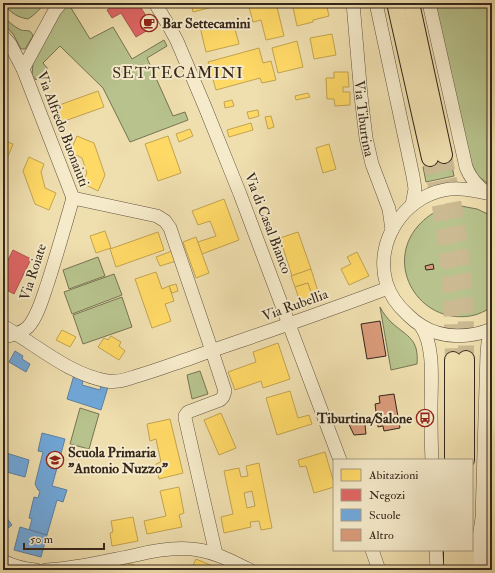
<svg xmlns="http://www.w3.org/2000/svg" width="495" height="573" viewBox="0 0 495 573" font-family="'IM FELL Double Pica',serif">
<rect width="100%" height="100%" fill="#efdeae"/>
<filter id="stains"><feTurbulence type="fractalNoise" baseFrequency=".005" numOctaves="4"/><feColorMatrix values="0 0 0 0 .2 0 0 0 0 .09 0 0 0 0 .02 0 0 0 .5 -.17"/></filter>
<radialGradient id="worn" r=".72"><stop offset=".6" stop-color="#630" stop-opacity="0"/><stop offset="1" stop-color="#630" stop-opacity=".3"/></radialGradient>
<g fill="#b7c28c" stroke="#767454">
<path d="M3 3H46C40 8 35 15 28 19 16 17 12 13 3 4Z"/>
<polygon points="68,3 90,39 113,27 132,59 164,40 167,46 147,58 173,116 185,112 188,120 130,142 103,88 60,46 43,63 48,69 36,80 32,75 33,63 55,18"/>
<polygon points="434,3 492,3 492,187 478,176 469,159"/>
<path d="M3 16C8 21 13 26 19 29 25 33 30 27 33 36L25 49H21L13 34 3 23Z"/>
<polygon points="451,161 454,176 426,182 423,167"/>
<path d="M461 206 477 209 492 216V307C485 311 478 315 470 316 419 324 384 265 418 226 425 218 433 212 443 209 449 207 456 207 461 206Z"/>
<polygon points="98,257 105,276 69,289 63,270"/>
<polygon points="114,274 122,295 72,314 64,292"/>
<polygon points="122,297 132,327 83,344 73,315"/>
<path d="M380 307C383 313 387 318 392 323 408 337 419 339 417 364L391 370Z"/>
<polygon points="200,371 208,394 192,399 187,375"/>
<polygon points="80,408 99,414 89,449 70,444"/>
</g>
<g fill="#ffd966" stroke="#c2a350" fill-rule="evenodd">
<polygon points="191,3 219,3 220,5 193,12"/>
<polygon points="264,3 276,3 284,36 266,40 261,20 253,22 249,7"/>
<polygon points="292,3 326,3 329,16 313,20 313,22 297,26"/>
<polygon points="219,22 220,26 223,25 223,28 234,25 239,44 206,52 200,27"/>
<polygon points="332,34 336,55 314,59 310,38"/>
<polygon points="297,41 303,67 278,73 272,48"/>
<polygon points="259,48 263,63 271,61 276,80 262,83 260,78 216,90 208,62"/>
<polygon points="334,72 348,72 349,87 343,87 343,92 350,92 350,105 335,106 334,99 327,99 326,78 334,78"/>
<polygon points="98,91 104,107 56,124 51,108"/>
<polygon points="308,93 310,97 296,100 295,96"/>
<polygon points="232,100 234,106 225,108 224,102"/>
<polygon points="258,110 259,116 249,119 247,112"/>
<polygon points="271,116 274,127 268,129 265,117"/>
<polygon points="251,123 253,130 229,137 227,130"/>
<polygon points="190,129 193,136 179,142 176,134"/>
<polygon points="3,136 5,141 13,144 6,161 3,159"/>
<polygon points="77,136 94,143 105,175 98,191 82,183 87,173 82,158 70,152"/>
<polygon points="168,136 181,173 158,181 145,144"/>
<polygon points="329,144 336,169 323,173 316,148"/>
<polygon points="29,157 44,164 41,172 45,188 56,193 49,210 35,204 23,171"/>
<polygon points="224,199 239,240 202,254 198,242 216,236 210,221 198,225 192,211"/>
<polygon points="105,231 111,248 96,253 90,236"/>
<polygon points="158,232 164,250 116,267 110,249"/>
<polygon points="298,232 311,269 292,276 280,238"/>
<polygon points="196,237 209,273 196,278 183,242"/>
<polygon points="172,251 176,261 160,266 156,257"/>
<polygon points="357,252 369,276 349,285 341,269 351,264 347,257"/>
<polygon points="311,269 321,301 315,304 308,283 295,287 291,276"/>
<polygon points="156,272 162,289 169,286 174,301 165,304 171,321 152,328 135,279"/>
<polygon points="308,283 315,304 302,308 295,287"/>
<polygon points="176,284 178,291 172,293 169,286"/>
<polygon points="62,330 76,337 70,347 56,340"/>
<polygon points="111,336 121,342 119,346 125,351 119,360 98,347 104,338 108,340"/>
<polygon points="278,343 290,379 263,388 261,381 235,390 228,372 256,362 253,352"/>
<polygon points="290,391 298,418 309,415 312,424 277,435 266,398"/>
<polygon points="221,413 236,448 219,455 204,420"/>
<polygon points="170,419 183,473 159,479 156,464 161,462 156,439 150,441 147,424"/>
<polygon points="325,452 334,483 334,487 314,493 306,466 300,467 298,460"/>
<path d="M259 463 272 528 261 530 259 521 250 522 251 527 224 533 221 517 233 514 224 471 239 468 241 477 248 476 246 466ZM252 491 255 506 247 508 244 493Z"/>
<polygon points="179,487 184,513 179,515 182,527 147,534 144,521 166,516 160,491"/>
<polygon points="133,517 138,541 112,546 110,533 113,532 111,521"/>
<polygon points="196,559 222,570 191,570"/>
<polygon points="125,562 143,568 143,570 122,570"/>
</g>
<g fill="#e06666" stroke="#ac5350">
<polygon points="118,3 138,3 153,27 136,37 121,13 112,18 107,10"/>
<polygon points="13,250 31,259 14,294 3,288 3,263 7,262"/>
</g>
<g fill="#6fa8dc" stroke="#5d81a2">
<polygon points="15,351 23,356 22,359 30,364 26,372 9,362"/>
<polygon points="74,375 84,378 82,385 100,390 101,385 108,387 101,410 67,399"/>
<polygon points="42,433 65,439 52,486 67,490 63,502 57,500 47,535 29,530 32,519 29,518 34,497 38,498 40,491 38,490 35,484 43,452 38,451"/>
<polygon points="3,452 29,460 25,477 3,471"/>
<polygon points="3,513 12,525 3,532"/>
<polygon points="20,527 47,535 41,557 14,550"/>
</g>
<g fill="#d99b7b" stroke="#34261b">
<polygon points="433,264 434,269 426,270 425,266"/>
<polygon points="380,321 386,356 367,359 361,324"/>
<polygon points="394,394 400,428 384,431 383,426 378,427 375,404 380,403 379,396"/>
<polygon points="364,416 366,434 354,435 346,418"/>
</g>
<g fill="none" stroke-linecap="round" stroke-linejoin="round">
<g stroke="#cab991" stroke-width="16" stroke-dasharray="16 8" stroke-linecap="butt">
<path d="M444 155C451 190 458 225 462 261 466 294 466 327 466 359"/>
<path d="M430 158C436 186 442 214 446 243 451 282 452 321 453 360"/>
</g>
<defs>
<g id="minor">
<polyline points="155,3 170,28 177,41 205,107 240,194 340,460"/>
<path id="s1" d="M353 3 361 96 366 138 372 164 389 209 392 230"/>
<polyline points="376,3 413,176 415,189 412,205"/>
<path d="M429 3 466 167C470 178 477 186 487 193"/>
<polyline points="3,36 10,44 23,69 73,198"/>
<polyline points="23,69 55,10 61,3"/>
<path d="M486 193C472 190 458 187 444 190 403 198 375 242 386 282 390 296 398 306 408 315 412 319 417 323 422 326 443 339 470 338 492 329"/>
<polyline points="73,198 157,216 165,221 170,228 212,351 225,391 223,397 220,400 188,412 185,416 185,418 216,554"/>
<path d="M3 326C37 345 68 374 107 381 118 383 127 379 137 376 155 371 173 364 191 358 257 335 323 313 388 288"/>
<path d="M421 326C435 346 431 383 431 407 431 425 431 442 432 460"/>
<path d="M3 337C12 335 21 334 28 327 38 316 43 296 48 282 57 254 65 226 73 198"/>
<polyline points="372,550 379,570"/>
<polyline points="436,550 437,570"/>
<path d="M3 561C13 566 24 569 36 570"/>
<path d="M46 570C76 569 106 561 136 555 156 550 178 546 199 550 217 553 233 562 250 570"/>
<polyline points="474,570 482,518 487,353 488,343 491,329"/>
<polyline points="485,570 492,523"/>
</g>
<g id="major">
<polyline points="395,3 430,158"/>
<polyline points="411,3 444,155"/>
<polyline points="453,460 453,360"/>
<polyline points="466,460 466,359"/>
<polyline points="452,570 452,550"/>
<polyline points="466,570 466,550"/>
</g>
</defs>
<use href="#minor" stroke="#635440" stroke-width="14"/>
<use href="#major" stroke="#34261b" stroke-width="18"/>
<use href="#minor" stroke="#f5eaca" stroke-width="13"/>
<use href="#major" stroke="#efdeae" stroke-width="16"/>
</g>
<defs>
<symbol id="cafe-ring" viewBox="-11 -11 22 22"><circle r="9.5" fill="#f5eaca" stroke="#8f2418" stroke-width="1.5"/><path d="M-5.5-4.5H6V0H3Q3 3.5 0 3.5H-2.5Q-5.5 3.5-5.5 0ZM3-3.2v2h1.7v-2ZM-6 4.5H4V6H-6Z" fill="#8f2418"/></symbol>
<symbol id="bus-ring" viewBox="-11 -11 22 22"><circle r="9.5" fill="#f5eaca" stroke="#8f2418" stroke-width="1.5"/><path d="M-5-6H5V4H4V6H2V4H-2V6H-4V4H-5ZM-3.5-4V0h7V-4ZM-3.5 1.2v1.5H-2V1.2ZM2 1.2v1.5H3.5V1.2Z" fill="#8f2418"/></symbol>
<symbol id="school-ring" viewBox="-11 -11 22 22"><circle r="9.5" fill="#f5eaca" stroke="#8f2418" stroke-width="1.5"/><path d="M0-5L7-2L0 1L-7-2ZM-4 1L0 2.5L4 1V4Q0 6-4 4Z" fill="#8f2418"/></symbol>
</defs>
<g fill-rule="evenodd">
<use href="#cafe-ring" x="139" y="13" width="20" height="20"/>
<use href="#bus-ring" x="415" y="408" width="20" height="20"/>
<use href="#school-ring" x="45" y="450" width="20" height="20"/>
</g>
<g text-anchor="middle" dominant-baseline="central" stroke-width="4" stroke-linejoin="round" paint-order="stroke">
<g font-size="14" font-weight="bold" fill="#34261b" stroke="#f5eaca" text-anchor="start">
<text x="162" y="23">Bar Settecamini</text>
<text x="412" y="418" text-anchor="end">Tiburtina/Salone</text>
<text x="68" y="452">Scuola Primaria<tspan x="68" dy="16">"Antonio Nuzzo"</tspan></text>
</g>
<g font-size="14" fill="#34261b" stroke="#f5eaca">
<text stroke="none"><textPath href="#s1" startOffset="116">Via Tiburtina</textPath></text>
<text transform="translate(63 129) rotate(69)">Via Alfredo Buonaiuti</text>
<text transform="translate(268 223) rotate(69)">Via di Casal Bianco</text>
<text transform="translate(33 272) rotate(-72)">Via Roiate</text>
<text transform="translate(295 305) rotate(-20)">Via Rubellia</text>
</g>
<g font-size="16" letter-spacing="1" fill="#34261b" stroke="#f5eaca">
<text x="178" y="73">SETTECAMINI</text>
</g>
</g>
<rect width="495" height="573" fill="none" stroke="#efdeae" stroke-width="16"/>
<rect x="4" y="4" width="487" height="565" fill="none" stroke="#34261b" stroke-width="2"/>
<rect x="8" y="8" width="479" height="557" fill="none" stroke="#34261b"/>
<rect x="333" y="459" width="140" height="92" fill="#f5eaca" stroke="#a89c84"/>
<rect x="341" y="469" width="20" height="12" fill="#ffd966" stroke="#a89c84"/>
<text x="369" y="479" font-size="12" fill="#34261b">Abitazioni</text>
<rect x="341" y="489" width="20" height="12" fill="#e06666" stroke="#a89c84"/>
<text x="369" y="499" font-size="12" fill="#34261b">Negozi</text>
<rect x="341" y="509" width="20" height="12" fill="#6fa8dc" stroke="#a89c84"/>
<text x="369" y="519" font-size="12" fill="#34261b">Scuole</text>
<rect x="341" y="529" width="20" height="12" fill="#d99b7b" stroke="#a89c84"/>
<text x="369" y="539" font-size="12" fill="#34261b">Altro</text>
<path d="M24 543v6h80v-6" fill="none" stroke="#34261b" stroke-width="2"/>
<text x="30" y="543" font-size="12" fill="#34261b" stroke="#f5eaca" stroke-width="3" paint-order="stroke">50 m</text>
<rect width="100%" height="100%" filter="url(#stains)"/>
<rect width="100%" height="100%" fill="url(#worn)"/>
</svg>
